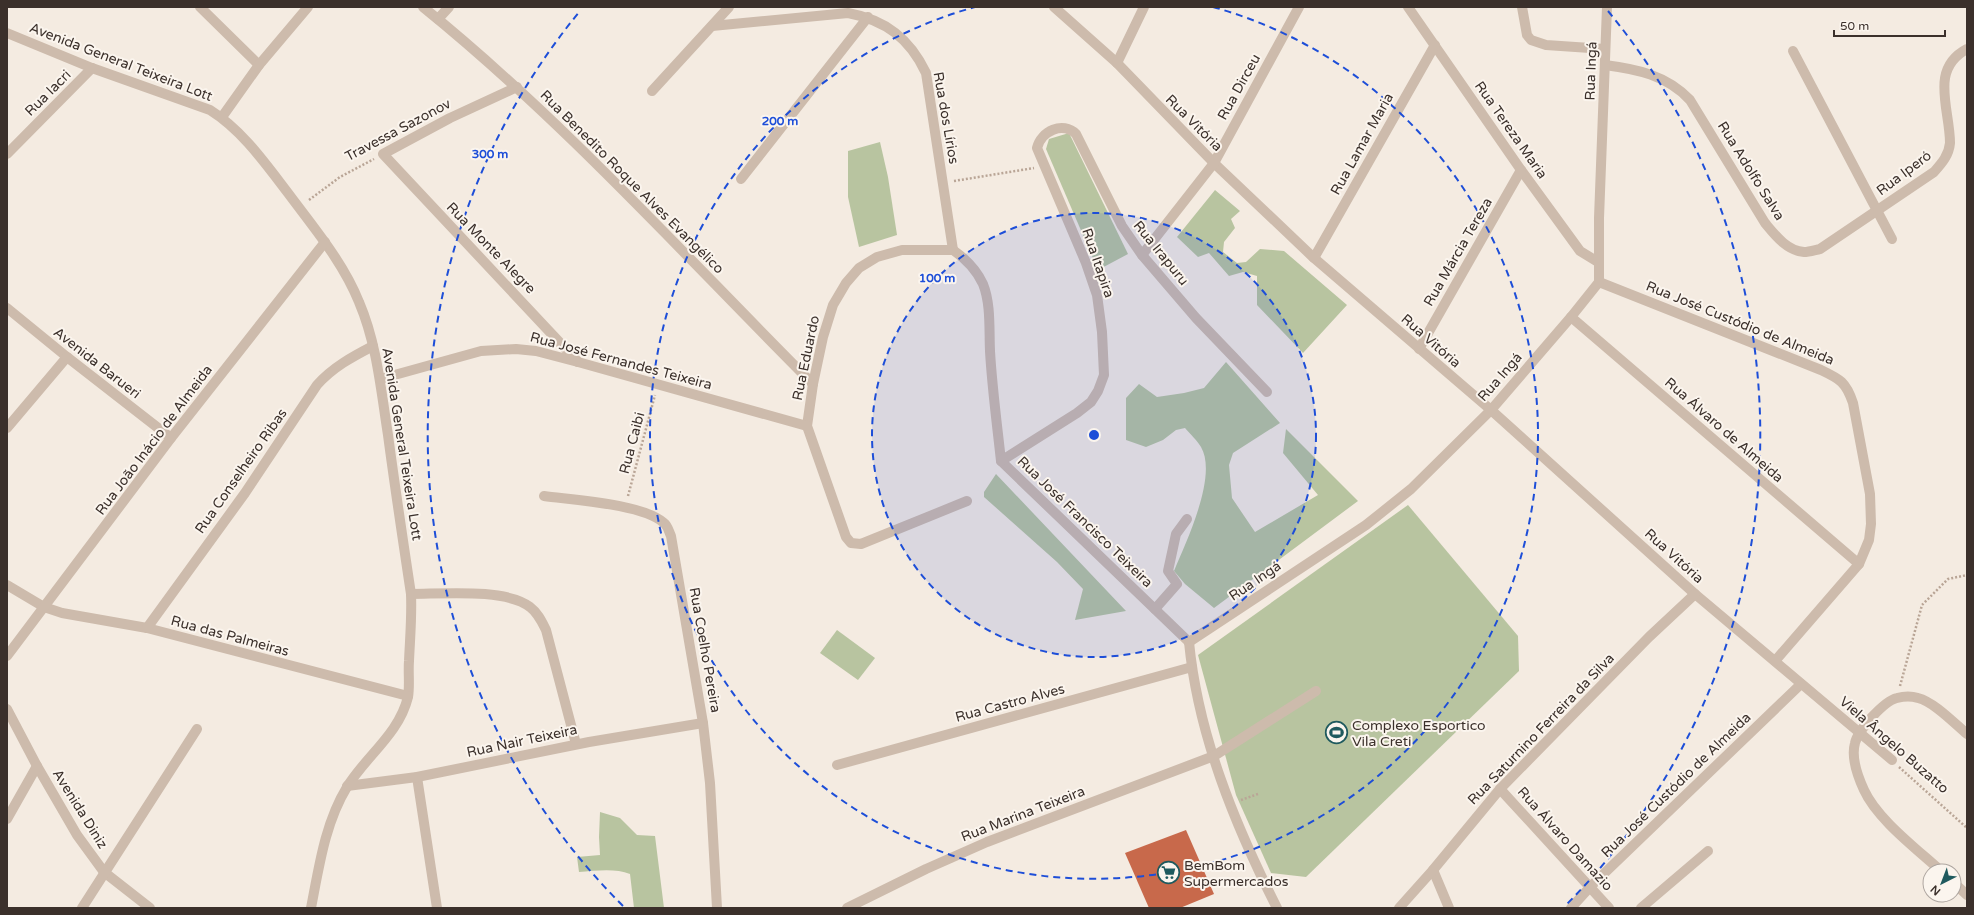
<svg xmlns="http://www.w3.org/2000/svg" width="1974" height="915" viewBox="0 0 1974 915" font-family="'Varela Round',sans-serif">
<rect width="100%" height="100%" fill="#f4ebe1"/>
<g fill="#b8c4a0">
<polygon points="1069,133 1128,254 1098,270 1046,149 1049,139"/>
<polygon points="880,142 888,177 897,235 859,247 848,197 848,151"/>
<polygon points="1215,190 1240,211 1231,219 1235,228 1224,242 1223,252 1237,263 1246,262 1260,249 1284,251 1347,305 1303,353 1257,305 1257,276 1243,272 1229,276 1209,253 1198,257 1177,237"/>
<path d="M1226 362 1280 423 1233 453 1229 465 1232 498 1255 532 1318 495 1283 453 1286 429 1358 501 1214 608 1185 584 1174 571C1186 542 1218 476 1201 447 1197 440 1190 434 1185 428L1176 430 1163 440 1146 447 1126 440V398L1139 384 1157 397 1184 393 1204 388Z"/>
<polygon points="996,474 1126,611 1075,620 1083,589 1057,562 984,497 984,492"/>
<polygon points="1408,505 1518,636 1519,671 1306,877 1271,873 1236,795 1198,655"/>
<polygon points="837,630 875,658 858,680 820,653"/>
<path d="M600 812 620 818 637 835 655 836 664 908H634L630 874C615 868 595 871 579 872L577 857 600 855 599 837Z"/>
</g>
<polygon fill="#c8694b" points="1186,830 1214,894 1180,908 1149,908 1125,853"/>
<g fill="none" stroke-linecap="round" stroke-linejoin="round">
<g stroke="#b9a596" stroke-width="2.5" stroke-dasharray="2 2" stroke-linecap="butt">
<polyline points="954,181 1034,168"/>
<polyline points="309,200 340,177 374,159"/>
<polyline points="628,496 655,395"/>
<polyline points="1900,686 1922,605 1948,579 1967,575"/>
<polyline points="1899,767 1967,828"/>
<polyline points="1241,800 1258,794"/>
</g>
<g stroke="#cdbbac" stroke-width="10">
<polyline points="200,7 259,65"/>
<path d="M423 7C564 121 685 256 813 384"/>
<polyline points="1054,7 1117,63 1214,163 1314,258 1491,410 1695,594 1892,760"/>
<polyline points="1408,7 1521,170 1580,251 1598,262"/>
<polyline points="1522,7 1527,35 1531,40 1546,45 1605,49"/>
<polyline points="438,19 449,7"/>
<path d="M712 26 848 13C886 20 910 39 926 73L953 250"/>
<path d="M7 33 92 68 210 110C242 130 265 163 288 193 314 228 343 262 359 302 377 344 381 391 388 435 395 488 403 541 411 594 412 617 410 638 409 661 408 672 410 686 408 697 399 734 366 756 347 787 325 823 319 867 311 908"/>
<polyline points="1793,51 1892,239"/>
<polyline points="1117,63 1144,7"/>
<path d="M1605 65C1636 69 1667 75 1690 100L1765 223C1775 235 1787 251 1804 252 1809 252 1815 250 1820 249L1934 172C1942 163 1949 155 1950 143 1950 109 1929 69 1967 49"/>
<polyline points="517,87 450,118 383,154 578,362"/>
<polyline points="652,91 729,7"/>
<polyline points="222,117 259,65 308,7"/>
<polyline points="7,154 92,68"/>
<polyline points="741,179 868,17"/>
<polyline points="953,250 902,250 877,257 859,268 846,283 833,305 823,337 813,384 807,426 846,537 851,543 861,544 967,501"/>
<path d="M953 250C966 259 976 269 983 284 991 304 989 329 990 351 992 387 997 424 1001 461L1189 642"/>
<polyline points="1142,255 1214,163 1299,7"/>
<polyline points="1314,258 1435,45"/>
<path d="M1599 282 1821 370C1840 379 1846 382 1853 403L1870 494 1871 524 1869 540 1859 564 1775 661"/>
<polyline points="7,308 67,357 171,438"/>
<polyline points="1571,317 1859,564"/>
<polyline points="1419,349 1521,170"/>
<polyline points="380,379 481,351 516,349 536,351 578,362 807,426"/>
<polyline points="7,428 67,357"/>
<path d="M1001 461 1077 413 1091 402 1098 391 1104 375 1102 332 1097 295 1086 263 1037 148C1041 131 1063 121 1076 134L1122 226 1142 255 1196 318 1267 392"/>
<path d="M544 496C573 500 643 504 664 523 668 526 669 532 671 536L703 723 710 783 717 908"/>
<polyline points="7,585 44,607 62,613 147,628 408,696"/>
<path d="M411 594C442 594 506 588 530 607 538 613 542 622 546 630L576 744"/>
<polyline points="1155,609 1177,584 1168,571 1176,534 1187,519"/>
<path d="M147 628 245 493 317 385C333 367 352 357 373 346"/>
<polyline points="1189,642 1366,525 1411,489 1491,410 1571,317 1599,282 1599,218 1607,7"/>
<path d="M1189 642C1198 735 1235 825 1277 908"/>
<polyline points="7,656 171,438 325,242"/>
<polyline points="7,709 37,766 77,835 104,872 150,908"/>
<polyline points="837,765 1192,667"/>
<polyline points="417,777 437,908"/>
<polyline points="347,786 417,777 589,742 703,723"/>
<polyline points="1500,789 1609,908"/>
<polyline points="7,819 37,766"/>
<polyline points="1433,870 1449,908"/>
<path d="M1941 871C1917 849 1877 819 1864 790 1858 777 1851 757 1855 743 1858 730 1884 701 1897 698 1904 696 1912 696 1918 698 1934 702 1954 723 1967 734"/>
<polyline points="1954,883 1967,895"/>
<polyline points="82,908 197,729"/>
<polyline points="847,908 926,869 987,842 1214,756 1316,691"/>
<polyline points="1399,908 1433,870 1500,789 1649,637 1695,594"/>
<polyline points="1571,908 1590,887 1801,684"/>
<polyline points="1641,908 1708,851"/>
</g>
</g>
<circle cx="1094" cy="435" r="222" fill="#1d4ed8" fill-opacity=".12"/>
<g fill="none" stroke="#1d4ed8" stroke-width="2" stroke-dasharray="7 5">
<circle cx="1094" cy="435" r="222"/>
<path d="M1213 7A444 444 0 1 1 975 7"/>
<path d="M623 906A666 666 0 0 1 580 11M1608 11A666 666 0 0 1 1565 906"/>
</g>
<defs>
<symbol id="stadium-ring" viewBox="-11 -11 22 22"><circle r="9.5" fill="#fbf5ee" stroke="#1f5a5e" stroke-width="1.5"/><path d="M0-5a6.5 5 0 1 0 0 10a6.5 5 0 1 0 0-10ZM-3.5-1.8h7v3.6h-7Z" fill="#1f5a5e"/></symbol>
<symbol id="supermarket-ring" viewBox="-11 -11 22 22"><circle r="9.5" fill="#fbf5ee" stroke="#1f5a5e" stroke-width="1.5"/><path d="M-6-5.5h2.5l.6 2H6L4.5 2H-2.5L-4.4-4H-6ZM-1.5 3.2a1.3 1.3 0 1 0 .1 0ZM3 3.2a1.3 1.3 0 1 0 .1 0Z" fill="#1f5a5e"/></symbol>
</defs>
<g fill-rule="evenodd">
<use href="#stadium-ring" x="1324" y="720" width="25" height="25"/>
<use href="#supermarket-ring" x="1156" y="860" width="25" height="25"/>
</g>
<g text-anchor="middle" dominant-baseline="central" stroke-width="4" stroke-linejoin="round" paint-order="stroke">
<g font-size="14" fill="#3b302b" stroke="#fbf5ee">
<text transform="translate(121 62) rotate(21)">Avenida General Teixeira Lott</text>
<text transform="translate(1591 71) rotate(-88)">Rua Ingá</text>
<text transform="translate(1239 87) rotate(-61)">Rua Dirceu</text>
<text transform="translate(48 93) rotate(-45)">Rua Iacri</text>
<text transform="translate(946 118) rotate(80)">Rua dos Lírios</text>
<text transform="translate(1194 123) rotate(45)">Rua Vitória</text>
<text transform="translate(398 130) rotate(-28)">Travessa Sazonov</text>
<text transform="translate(1511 130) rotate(55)">Rua Tereza Maria</text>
<text transform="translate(1362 144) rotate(-61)">Rua Lamar Maria</text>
<text transform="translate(1751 171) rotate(58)">Rua Adolfo Salva</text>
<text transform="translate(1904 173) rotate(-37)">Rua Iperó</text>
<text transform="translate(632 182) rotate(45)">Rua Benedito Roque Alves Evangélico</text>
<text transform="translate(491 248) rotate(46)">Rua Monte Alegre</text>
<text transform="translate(1458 252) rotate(-60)">Rua Márcia Tereza</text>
<text transform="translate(1161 253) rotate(51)">Rua Irapuru</text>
<text transform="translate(1098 263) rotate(71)">Rua Itapira</text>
<text transform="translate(1740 323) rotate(22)">Rua José Custódio de Almeida</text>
<text transform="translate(1431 341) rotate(41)">Rua Vitória</text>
<text transform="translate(806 358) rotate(-78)">Rua Eduardo</text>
<text transform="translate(621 361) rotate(15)">Rua José Fernandes Teixeira</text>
<text transform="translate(97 363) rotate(38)">Avenida Barueri</text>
<text transform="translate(1500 377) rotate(-49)">Rua Ingá</text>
<text transform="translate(1724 430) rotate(41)">Rua Álvaro de Almeida</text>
<text transform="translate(154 440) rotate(-53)">Rua João Inácio de Almeida</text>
<text transform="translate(632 443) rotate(-75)">Rua Caibi</text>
<text transform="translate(402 444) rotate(81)">Avenida General Teixeira Lott</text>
<text transform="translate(241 471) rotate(-55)">Rua Conselheiro Ribas</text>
<text transform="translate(1085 522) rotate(44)">Rua José Francisco Teixeira</text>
<text transform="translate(1674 556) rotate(42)">Rua Vitória</text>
<text transform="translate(1255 581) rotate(-34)">Rua Ingá</text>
<text transform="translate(230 636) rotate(15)">Rua das Palmeiras</text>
<text transform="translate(705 650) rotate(80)">Rua Coelho Pereira</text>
<text transform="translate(1010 703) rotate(-15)">Rua Castro Alves</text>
<text transform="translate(1541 729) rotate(-46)">Rua Saturnino Ferreira da Silva</text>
<text transform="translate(522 741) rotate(-12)">Rua Nair Teixeira</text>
<text transform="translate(1894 745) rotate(41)">Viela Ângelo Buzatto</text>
<text transform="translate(1676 785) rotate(-44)">Rua José Custódio de Almeida</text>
<text transform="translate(80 809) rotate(58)">Avenida Diniz</text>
<text transform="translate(1023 814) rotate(-21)">Rua Marina Teixeira</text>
<text transform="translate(1565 839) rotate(48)">Rua Álvaro Damazio</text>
</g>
<g font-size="14" fill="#3b302b" stroke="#fbf5ee" text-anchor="start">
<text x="1352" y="725">Complexo Esportico<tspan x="1352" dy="16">Vila Creti</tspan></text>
<text x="1184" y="865">BemBom<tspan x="1184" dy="16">Supermercados</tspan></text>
</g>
</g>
<circle cx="1094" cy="435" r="6" fill="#1d4ed8" stroke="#fbf5ee" stroke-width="2"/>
<g font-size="12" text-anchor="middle" font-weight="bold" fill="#1d4ed8" stroke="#fbf5ee" stroke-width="4" stroke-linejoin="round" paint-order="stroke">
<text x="780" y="125">200 m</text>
<text x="490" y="158">300 m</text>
<text x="937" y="282">100 m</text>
</g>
<rect width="1974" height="915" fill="none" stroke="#3b302b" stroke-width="16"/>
<g transform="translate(1942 883) rotate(222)"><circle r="19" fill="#fbf5ee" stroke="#aea6a0"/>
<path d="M0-3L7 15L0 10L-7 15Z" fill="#1f5a5e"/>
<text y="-6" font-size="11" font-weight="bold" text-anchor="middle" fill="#3b302b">N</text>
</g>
<path d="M1834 30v6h111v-6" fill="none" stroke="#3b302b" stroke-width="2"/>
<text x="1840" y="30" font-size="12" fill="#3b302b" stroke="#fbf5ee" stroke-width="3" paint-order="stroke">50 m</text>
</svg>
